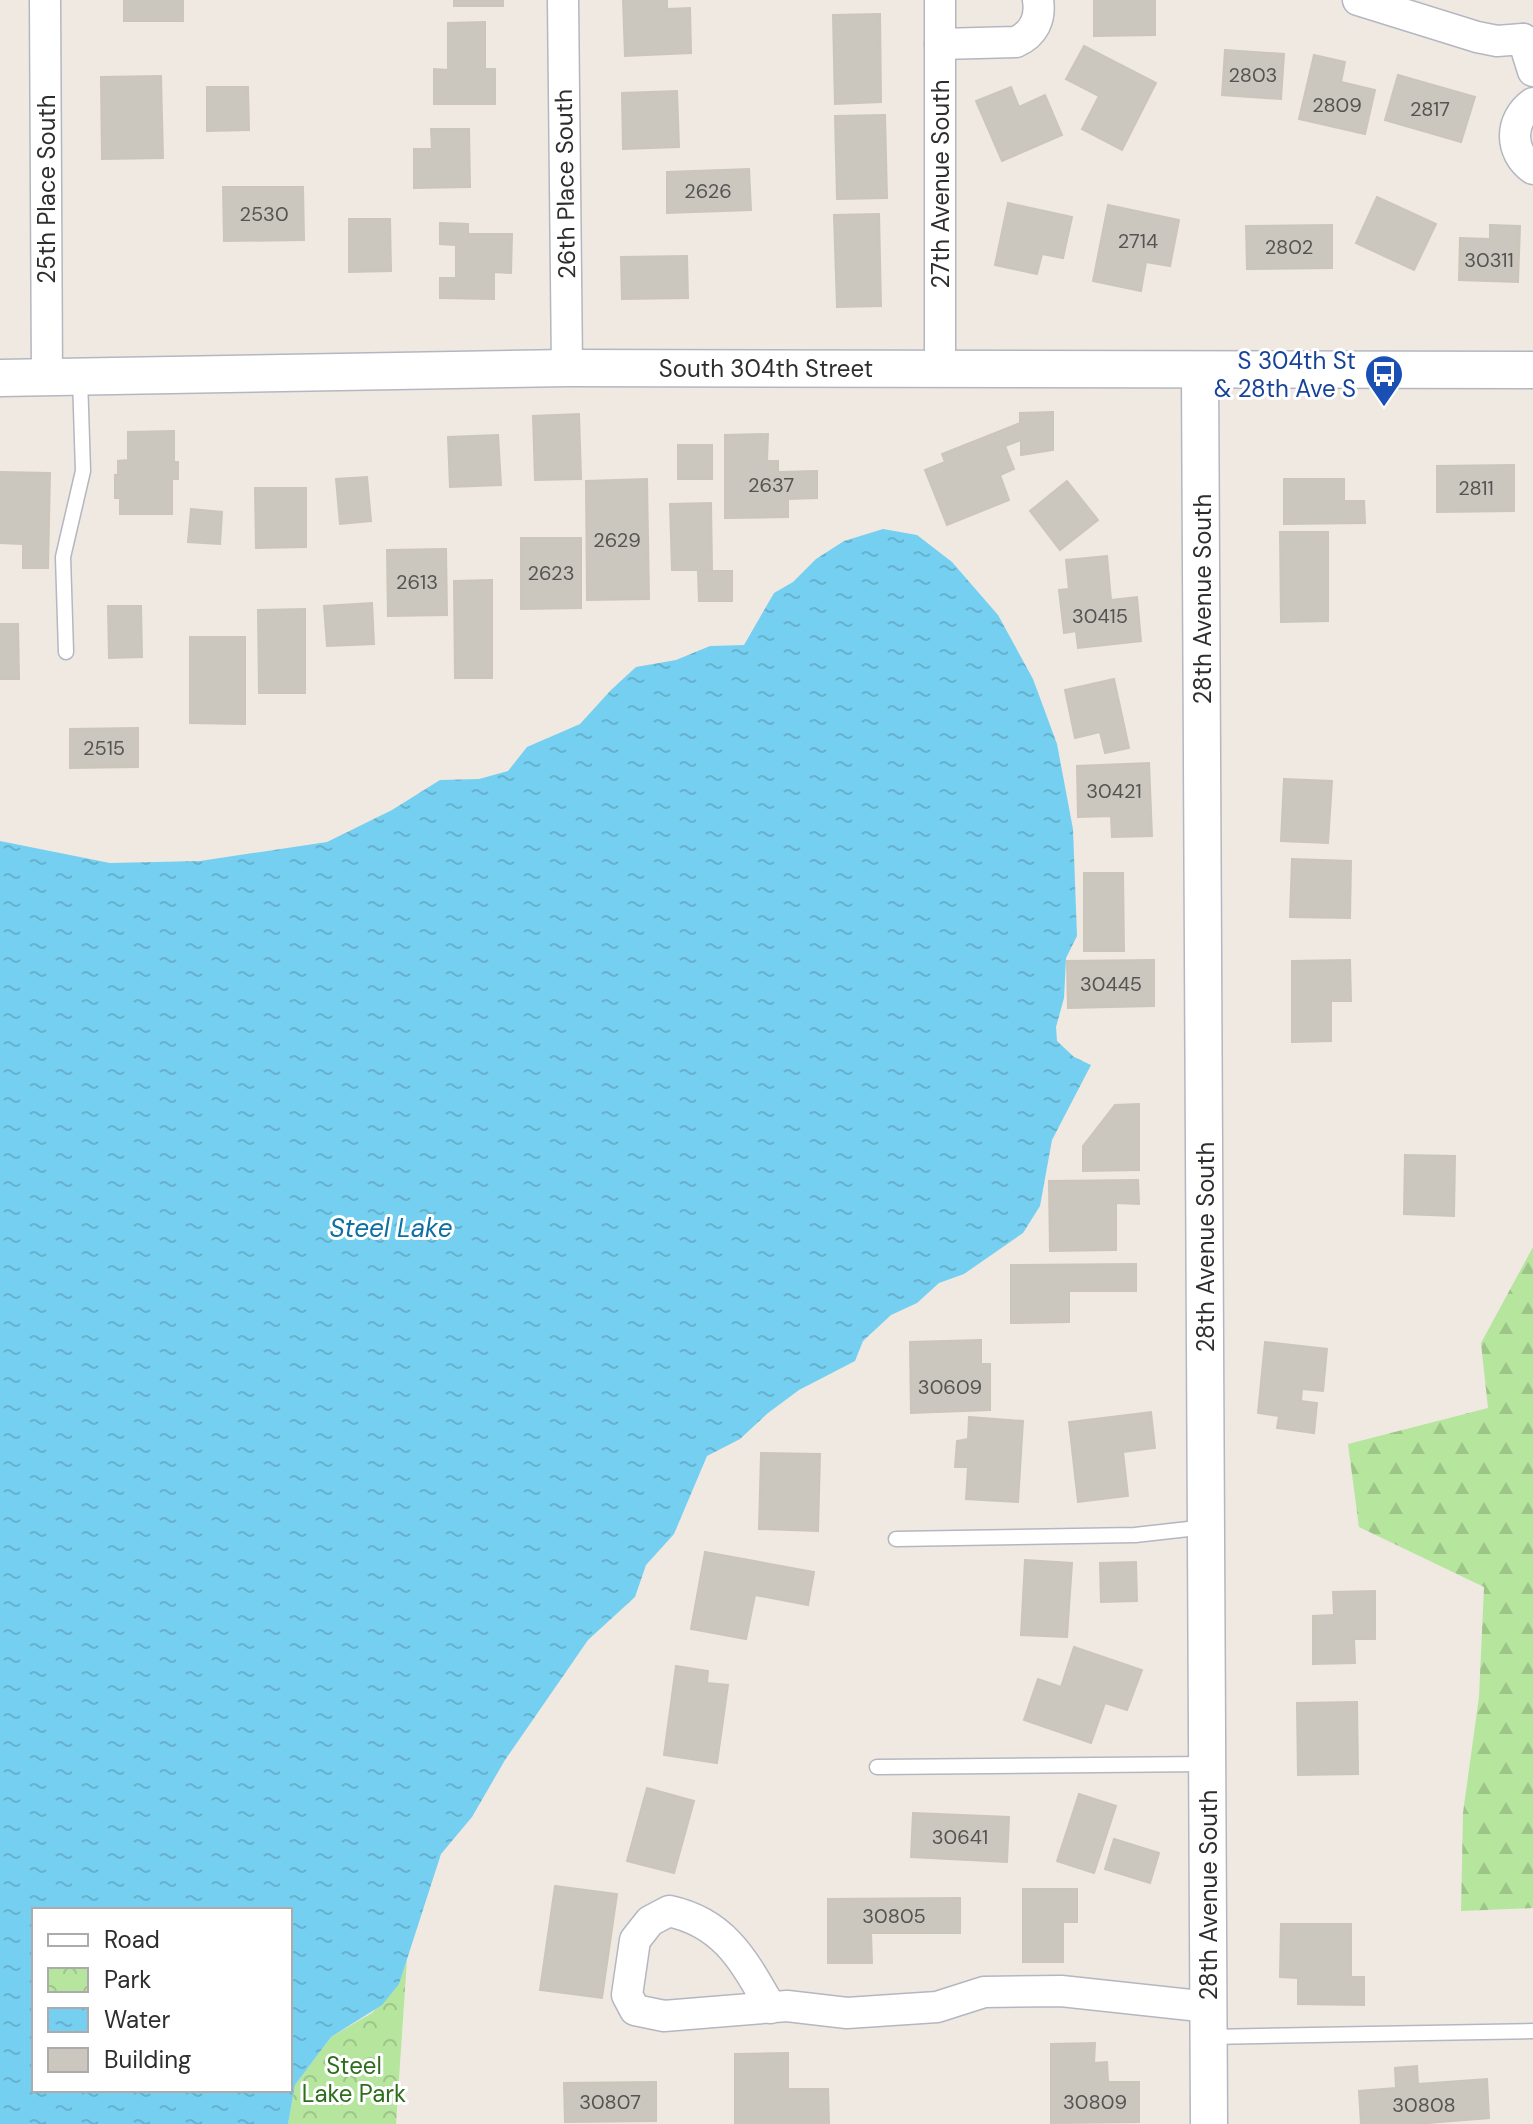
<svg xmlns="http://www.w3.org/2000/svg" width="1533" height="2124" viewBox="0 0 1533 2124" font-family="'DM Sans',sans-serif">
<defs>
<pattern id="forest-firs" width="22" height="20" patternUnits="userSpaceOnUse" patternTransform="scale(2)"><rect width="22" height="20" fill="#b6e59e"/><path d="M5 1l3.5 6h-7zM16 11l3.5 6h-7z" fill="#9dc588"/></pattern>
<pattern id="park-crowns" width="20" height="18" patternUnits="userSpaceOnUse" patternTransform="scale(2)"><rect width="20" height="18" fill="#b6e59e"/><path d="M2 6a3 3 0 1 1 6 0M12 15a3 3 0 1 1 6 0" fill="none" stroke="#9dc588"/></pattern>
<pattern id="water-ripples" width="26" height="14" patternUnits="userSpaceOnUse" patternTransform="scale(2)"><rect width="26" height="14" fill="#75cff0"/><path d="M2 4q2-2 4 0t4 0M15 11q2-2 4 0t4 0" fill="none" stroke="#66b2ce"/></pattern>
</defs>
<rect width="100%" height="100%" fill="#efe9e1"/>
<polygon fill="url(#forest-firs)" points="1533,1247 1533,1908 1461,1911 1463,1813 1479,1697 1484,1587 1359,1527 1348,1444 1488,1408 1481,1343"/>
<polygon fill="url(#park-crowns)" points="407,1959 396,2124 288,2124 295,2085 331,2037 372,2013 399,1983"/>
<path fill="url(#water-ripples)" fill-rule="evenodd" d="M883 529 917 535 952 562 998 615 1033 679 1057 744 1073 829 1077 936 1066 958 1064 998 1056 1027 1057 1041 1074 1057 1091 1065 1052 1140 1040 1206 1023 1233 964 1274 939 1283 917 1303 891 1315 863 1341 855 1361 799 1390 768 1413 740 1439 707 1456 674 1534 646 1565 635 1597 588 1640 505 1760 472 1817 441 1854 399 1984 382 2005 331 2037 295 2085 288 2124H0V841L110 863 200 861 327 842 392 810 440 780 479 779 508 771 527 747 580 724 611 690 636 667 676 660 710 646 744 645 774 593 793 582 816 559 844 541ZM34 1910H290V2090H34Z"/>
<g fill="#cbc7bf" stroke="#cbc5ba" stroke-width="2">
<rect x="124" y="0" width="59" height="21"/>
<rect x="454" y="0" width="49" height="6"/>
<polygon points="623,0 667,0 667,9 690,8 691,53 625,56"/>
<polygon points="1094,0 1155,0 1155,35 1094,36"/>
<polygon points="880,14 881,102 835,104 833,15"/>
<polygon points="485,22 485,69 495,69 495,104 434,104 434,69 448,70 448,23"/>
<polygon points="1084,46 1156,83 1122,150 1082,129 1099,96 1066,79"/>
<polygon points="1225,50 1284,54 1281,99 1222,95"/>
<polygon points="1314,55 1345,62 1341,82 1375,90 1365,134 1299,119"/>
<polygon points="1398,75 1475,97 1461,142 1385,120"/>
<polygon points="161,76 163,158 102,159 101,77"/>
<polygon points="207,87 248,87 249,130 207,131"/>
<polygon points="1011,87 1019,107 1045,95 1062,135 1002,161 976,101"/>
<polygon points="677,91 679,147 623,149 622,93"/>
<polygon points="885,115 887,198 837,199 835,116"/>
<polygon points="431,129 469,129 470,187 414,188 414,149 432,149"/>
<polygon points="749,169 751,210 667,213 667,172"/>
<polygon points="223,187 303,187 304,240 224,241"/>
<polygon points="1377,197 1436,224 1414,270 1356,243"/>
<polygon points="1008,203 1072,217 1063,258 1042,254 1037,274 995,265"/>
<polygon points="1108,205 1179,220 1170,266 1146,262 1141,291 1093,281"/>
<polygon points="879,214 881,306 837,307 834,215"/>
<polygon points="349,219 390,219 391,271 349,272"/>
<polygon points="440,223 468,224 468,234 512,234 511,273 494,272 494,299 440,298 440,278 456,278 456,245 440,244"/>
<polygon points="1332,225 1332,268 1247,269 1246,226"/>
<polygon points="1490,225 1520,226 1518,282 1459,280 1460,238 1490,239"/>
<polygon points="687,256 688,298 622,299 621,257"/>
<polygon points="1053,412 1053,450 1021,455 1021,440 1005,446 1014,469 1000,475 1009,500 947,525 925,470 945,462 942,454 1020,423 1020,413"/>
<polygon points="579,414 581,479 535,480 533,416"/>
<polygon points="174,431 174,462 178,462 178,479 172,479 172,514 120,514 120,498 115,498 115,475 118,475 118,461 128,460 128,432"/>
<polygon points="768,434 767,461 778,461 778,472 817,471 817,498 788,499 788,517 725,518 725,435"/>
<polygon points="498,435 501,485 450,487 448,437"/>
<rect x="678" y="445" width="34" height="34"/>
<polygon points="1514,465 1514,511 1437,512 1437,466"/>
<polygon points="0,472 50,473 48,568 23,568 23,544 0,543"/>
<polygon points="367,477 371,521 340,524 336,479"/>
<polygon points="647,479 649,599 587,600 586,481"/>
<polygon points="1284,479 1344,479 1344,501 1364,501 1365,523 1284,524"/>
<polygon points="1067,481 1098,520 1060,550 1030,511"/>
<polygon points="255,488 306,488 306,547 256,548"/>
<polygon points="711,503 712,570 672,570 670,504"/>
<polygon points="191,509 222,512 220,544 188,542"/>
<polygon points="1280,532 1328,532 1328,621 1281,622"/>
<polygon points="521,538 581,538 581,608 521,609"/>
<polygon points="446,549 447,615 388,616 387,550"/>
<polygon points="1107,556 1111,600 1137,597 1141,641 1078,648 1076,631 1064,633 1059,590 1069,589 1066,560"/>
<polygon points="698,571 732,571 732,601 699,601"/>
<polygon points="492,580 492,678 455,678 454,581"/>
<polygon points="372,603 374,644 327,646 324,606"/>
<polygon points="108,606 141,606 142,657 109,658"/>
<polygon points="305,609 305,693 259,693 258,610"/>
<polygon points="0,624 18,624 19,679 0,679"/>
<polygon points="190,637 245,637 245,724 190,723"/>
<polygon points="1114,679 1129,748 1105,753 1100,732 1075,738 1065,690"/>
<polygon points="138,728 138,767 70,768 70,729"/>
<polygon points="1149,763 1152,836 1112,837 1111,816 1078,817 1077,766"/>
<polygon points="1284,779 1332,781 1328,843 1281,841"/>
<polygon points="1292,859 1351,861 1350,918 1290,917"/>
<polygon points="1084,873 1123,873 1124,951 1084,951"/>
<polygon points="1154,960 1154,1006 1068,1008 1067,961"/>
<polygon points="1350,960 1351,1001 1331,1001 1331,1041 1292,1042 1292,961"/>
<polygon points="1139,1104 1139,1170 1083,1171 1083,1146 1115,1105"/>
<polygon points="1405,1155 1455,1156 1454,1216 1404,1214"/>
<polygon points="1138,1180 1139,1204 1116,1203 1116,1250 1050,1251 1049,1181"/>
<polygon points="1136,1264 1136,1291 1069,1291 1069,1322 1011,1323 1011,1265"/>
<polygon points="981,1340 981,1364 990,1364 990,1410 911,1413 910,1342"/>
<polygon points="1265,1342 1327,1349 1323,1391 1302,1389 1301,1401 1317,1403 1314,1433 1277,1428 1279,1416 1258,1413"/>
<polygon points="1151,1412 1155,1448 1123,1452 1128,1496 1078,1502 1069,1422"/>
<polygon points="969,1417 1023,1421 1018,1502 966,1499 968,1467 955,1467 957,1441 968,1439"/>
<polygon points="761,1453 820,1454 818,1531 759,1529"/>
<polygon points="705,1552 814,1572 808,1605 755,1595 746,1639 691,1629"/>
<polygon points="1025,1560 1072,1563 1067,1637 1021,1635"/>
<polygon points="1136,1562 1137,1601 1101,1602 1100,1563"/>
<polygon points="1375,1591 1375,1639 1354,1639 1355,1663 1313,1664 1313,1616 1334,1615 1333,1592"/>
<polygon points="1074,1647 1142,1670 1127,1710 1105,1703 1091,1743 1024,1720 1038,1679 1061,1687"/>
<polygon points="676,1666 708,1671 707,1683 728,1685 717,1763 664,1755"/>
<polygon points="1357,1702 1358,1774 1298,1775 1297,1703"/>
<polygon points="647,1788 694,1801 674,1873 627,1861"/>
<polygon points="1079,1794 1116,1806 1094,1873 1057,1861"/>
<polygon points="913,1813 1009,1817 1007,1862 911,1857"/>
<polygon points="1114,1839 1159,1853 1150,1883 1105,1869"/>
<polygon points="555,1886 617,1894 602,1998 540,1990"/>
<polygon points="1023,1889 1077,1889 1077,1922 1063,1922 1063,1962 1023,1962"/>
<polygon points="960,1898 960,1933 871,1933 872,1963 828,1963 828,1899"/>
<polygon points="1281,1924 1351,1924 1351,1977 1364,1977 1364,2005 1298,2004 1298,1978 1280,1977"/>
<polygon points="1095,2043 1094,2063 1107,2062 1108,2082 1139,2082 1139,2122 1051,2123 1051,2044"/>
<polygon points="788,2053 788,2089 828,2089 829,2124 735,2124 735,2054"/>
<polygon points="1417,2066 1418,2084 1487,2079 1489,2118 1416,2124 1361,2124 1359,2091 1396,2088 1395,2068"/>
<polygon points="656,2082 656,2121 565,2122 564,2083"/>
</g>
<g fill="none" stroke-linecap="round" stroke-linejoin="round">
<defs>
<g id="service">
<polyline points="66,652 63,557 83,471 80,378"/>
<polyline points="896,1539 1135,1535 1206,1527"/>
<polyline points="877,1767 1207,1764"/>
<polyline points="1209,2037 1533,2031"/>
</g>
<g id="minor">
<polyline points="45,0 47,378"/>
<polyline points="563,0 567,368"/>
<polyline points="1358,0 1477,37 1497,41 1523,39"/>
<polyline points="1523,39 1533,71"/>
<path d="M940 44 1016 42C1034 34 1041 19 1038 0"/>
<path d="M1533 103C1509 120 1509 152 1533 169"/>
<polyline points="940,368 940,0"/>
<path d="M771 2008C744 1961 725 1923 669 1911L650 1921 635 1940 627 1995 635 2010 664 2016 787 2006 847 2013 937 2007 984 1992 1061 1991 1209 2007"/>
</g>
<g id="tertiary">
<polyline points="1200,370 1209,2124"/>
<polyline points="0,378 567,368 1533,370"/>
</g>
</defs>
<use href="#service" stroke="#b4b7c1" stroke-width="17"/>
<use href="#minor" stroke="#b4b7c1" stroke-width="33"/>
<use href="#tertiary" stroke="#b4b7c1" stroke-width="39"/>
<use href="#service" stroke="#fff" stroke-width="14"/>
<use href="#minor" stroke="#fff" stroke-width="30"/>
<use href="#tertiary" stroke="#fff" stroke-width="36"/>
</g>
<defs>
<symbol id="bus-pin" viewBox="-11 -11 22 30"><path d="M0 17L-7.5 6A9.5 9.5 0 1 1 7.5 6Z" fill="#1a4fb4" stroke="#fff"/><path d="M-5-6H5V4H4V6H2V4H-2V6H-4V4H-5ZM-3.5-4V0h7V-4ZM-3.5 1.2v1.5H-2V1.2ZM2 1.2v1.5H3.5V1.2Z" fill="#fff"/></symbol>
</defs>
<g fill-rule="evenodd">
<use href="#bus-pin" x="1362" y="352" width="44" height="60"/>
</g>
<g text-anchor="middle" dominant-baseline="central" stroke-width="6" stroke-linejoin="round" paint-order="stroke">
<g font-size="20" fill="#555452">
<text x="1253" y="75">2803</text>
<text x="1337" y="105">2809</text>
<text x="1430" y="109">2817</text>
<text x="708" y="191">2626</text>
<text x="264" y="214">2530</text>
<text x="1138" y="241">2714</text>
<text x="1289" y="247">2802</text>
<text x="1489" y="260">30311</text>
<text x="771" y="485">2637</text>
<text x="1476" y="488">2811</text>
<text x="617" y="540">2629</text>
<text x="551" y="573">2623</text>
<text x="417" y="582">2613</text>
<text x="1100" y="616">30415</text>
<text x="104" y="748">2515</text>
<text x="1114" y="791">30421</text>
<text x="1111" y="984">30445</text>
<text x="950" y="1387">30609</text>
<text x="960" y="1837">30641</text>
<text x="894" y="1916">30805</text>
<text x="610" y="2102">30807</text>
<text x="1095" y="2102">30809</text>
<text x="1424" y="2105">30808</text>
</g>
<g font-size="24" fill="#2e2e2e" stroke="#fff">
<text transform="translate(565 184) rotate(-91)">26th Place South</text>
<text transform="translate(940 184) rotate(-90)">27th Avenue South</text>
<text transform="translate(46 189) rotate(-90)">25th Place South</text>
<text x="766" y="368">South 304th Street</text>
<text transform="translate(1202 599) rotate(-90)">28th Avenue South</text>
<text transform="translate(1205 1247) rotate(-90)">28th Avenue South</text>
<text transform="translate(1208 1895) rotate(-90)">28th Avenue South</text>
</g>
<g font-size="24" fill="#164399" stroke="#fff" text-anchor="end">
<text x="1356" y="360">S 304th St<tspan x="1356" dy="28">&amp; 28th Ave S</tspan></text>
</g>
<g font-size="24" fill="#2c6e1b" stroke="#fff">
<text x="354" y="2065">Steel<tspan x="354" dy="28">Lake Park</tspan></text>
</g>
<g font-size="26" font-style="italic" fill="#0d6fa3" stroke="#fff">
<text x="391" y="1228">Steel Lake</text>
</g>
</g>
<rect x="32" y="1908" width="260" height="184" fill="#ffffff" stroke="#ababab" stroke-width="2"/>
<rect x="48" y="1934" width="40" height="12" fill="#ffffff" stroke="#ababab" stroke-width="2"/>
<text x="104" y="1948" font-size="24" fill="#2e2e2e">Road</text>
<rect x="48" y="1968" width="40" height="24" fill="url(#park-crowns)" stroke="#ababab" stroke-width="2"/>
<text x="104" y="1988" font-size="24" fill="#2e2e2e">Park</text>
<rect x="48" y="2008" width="40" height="24" fill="url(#water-ripples)" stroke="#ababab" stroke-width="2"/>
<text x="104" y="2028" font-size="24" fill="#2e2e2e">Water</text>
<rect x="48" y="2048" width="40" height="24" fill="#cbc7bf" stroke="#ababab" stroke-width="2"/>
<text x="104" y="2068" font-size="24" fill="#2e2e2e">Building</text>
</svg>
